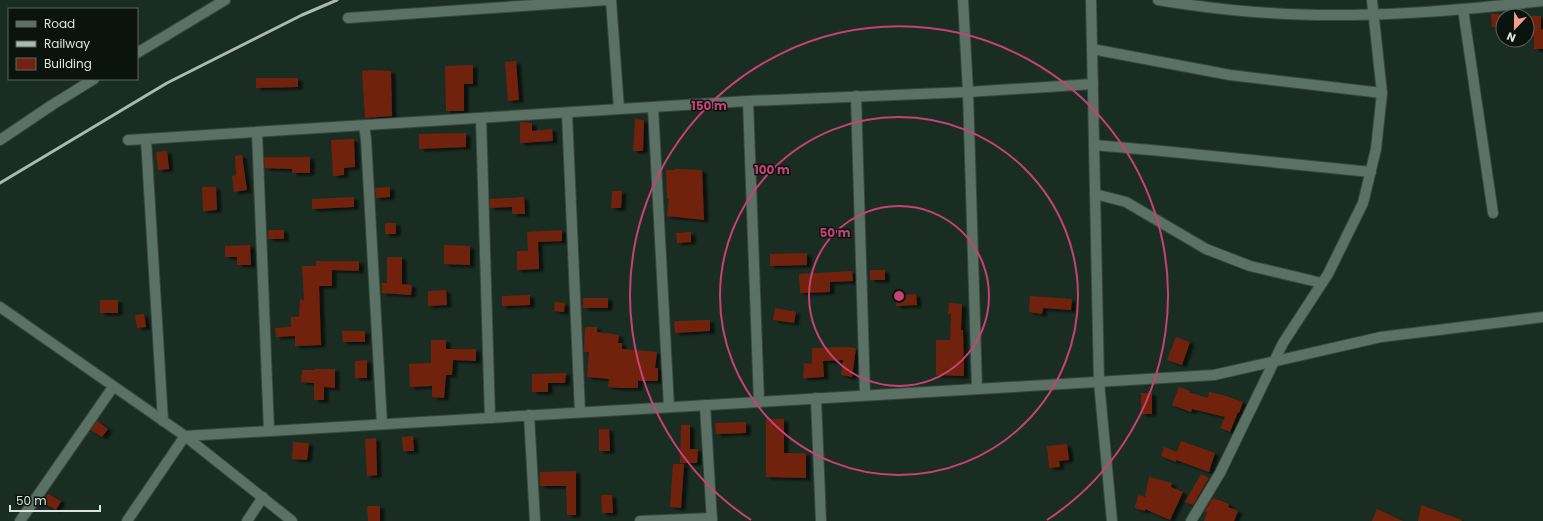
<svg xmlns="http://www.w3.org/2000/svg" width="1543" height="521" viewBox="0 0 1543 521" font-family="Poppins,sans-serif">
<defs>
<filter id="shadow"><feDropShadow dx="4.5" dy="2.5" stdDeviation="1" flood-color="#0009"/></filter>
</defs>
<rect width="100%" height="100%" fill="#1a2d23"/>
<g fill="#712211" filter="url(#shadow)">
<polygon points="1491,14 1503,14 1503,27 1492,27"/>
<polygon points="1529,16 1541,16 1541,30 1543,29 1543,49 1534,49 1534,37 1530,37"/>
<polygon points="516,61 519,100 508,101 505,62"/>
<polygon points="473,65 473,84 464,84 464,111 446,111 445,66"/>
<polygon points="372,70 391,71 392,116 365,118 362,71"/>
<polygon points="256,78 298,78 298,87 256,88"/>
<polygon points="635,119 644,120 643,151 633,151"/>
<polygon points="520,122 532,123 532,131 552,129 553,141 520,143"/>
<polygon points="466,133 466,147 419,149 419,134"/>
<polygon points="354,139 355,167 344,168 344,175 333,176 331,140"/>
<polygon points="167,151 169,169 158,170 156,152"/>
<polygon points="242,155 247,190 234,192 232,176 236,175 235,156"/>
<polygon points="264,157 310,157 310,173 292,173 292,169 265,168"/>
<polygon points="675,169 702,170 704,220 667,216 669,198 667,199 666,170 675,170"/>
<polygon points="202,187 216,187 217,210 203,211"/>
<polygon points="390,187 390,197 376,198 375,188"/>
<polygon points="612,191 622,191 621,208 611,208"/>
<polygon points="354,197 354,207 312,209 312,199"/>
<polygon points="524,197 525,214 512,214 512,207 490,208 490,199"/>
<rect x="385" y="223" width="11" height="11"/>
<rect x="268" y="230" width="16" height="9"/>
<polygon points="562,230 562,241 538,242 539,269 517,270 517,251 528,251 527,232"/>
<polygon points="691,232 691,242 677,243 676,233"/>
<polygon points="250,245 251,265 237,265 237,257 225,257 225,246"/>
<polygon points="444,245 470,246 470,265 444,264"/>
<polygon points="807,253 807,265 770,266 770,254"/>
<polygon points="387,257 402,257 402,284 412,285 411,295 382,293 382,283 387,283"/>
<polygon points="316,261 359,261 359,271 332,270 332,286 319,286 321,345 295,346 295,336 276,337 275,328 291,327 291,317 299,317 300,299 304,300 302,266 316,266"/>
<rect x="870" y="270" width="15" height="10"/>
<polygon points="852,271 853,281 830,282 830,292 800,293 799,274"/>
<polygon points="446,290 447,305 428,306 428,291"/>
<polygon points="916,294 917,305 896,306 895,296"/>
<polygon points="530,295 530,305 502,306 502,296"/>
<polygon points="1030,296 1072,299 1071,310 1043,308 1042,314 1029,312"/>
<rect x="583" y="298" width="25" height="10"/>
<rect x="100" y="300" width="18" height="13"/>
<polygon points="555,302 565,303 564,312 554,311"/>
<polygon points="949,303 962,304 961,330 963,330 964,376 936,375 936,340 950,340 951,314 948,314"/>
<polygon points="775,308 796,312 794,323 773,320"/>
<polygon points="144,314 146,327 137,328 135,315"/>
<polygon points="710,320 710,331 675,333 674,321"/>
<polygon points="585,327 597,327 597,332 619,335 618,343 622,343 622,349 657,352 655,368 658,368 658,381 638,381 638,388 621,388 608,387 609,379 587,377 589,352 584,352"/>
<polygon points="342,331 365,331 365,342 343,342"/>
<polygon points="1176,337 1190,342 1182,365 1167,360"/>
<polygon points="431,340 446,340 446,349 476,349 476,361 453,360 452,375 446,375 444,398 432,397 432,386 410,387 409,364 431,363"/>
<polygon points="847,347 856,348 852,377 841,375 843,360 823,361 824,377 803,378 804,363 812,364 812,348"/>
<polygon points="367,360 367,378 355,378 355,361"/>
<polygon points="315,369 335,369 335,388 324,387 324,400 314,400 314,383 301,382 302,370 315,370"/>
<polygon points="566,373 565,383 548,383 548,392 532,392 532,374"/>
<polygon points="1179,387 1190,391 1189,392 1208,398 1209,392 1223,395 1243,402 1239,413 1238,412 1230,432 1220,428 1225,417 1192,409 1191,412 1172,405"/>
<rect x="1141" y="393" width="11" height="21"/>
<polygon points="766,419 784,419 784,453 806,453 806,478 766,477"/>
<polygon points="97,421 108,429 102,437 91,430"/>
<polygon points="746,422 746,433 716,434 715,423"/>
<polygon points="681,425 690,425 690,449 698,449 697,463 680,463"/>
<polygon points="599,429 609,429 610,451 599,451"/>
<polygon points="413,436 414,451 403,451 402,437"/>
<polygon points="376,438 377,475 367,476 365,439"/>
<polygon points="1181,441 1215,453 1209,472 1176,460 1176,462 1161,456 1164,447 1177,452"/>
<polygon points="293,442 309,443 307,460 292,459"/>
<polygon points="1067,444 1069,460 1059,461 1060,467 1049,468 1047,446"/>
<polygon points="673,464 684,464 681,508 670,507"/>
<polygon points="576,471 576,515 567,515 566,486 540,486 540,472"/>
<polygon points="1201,474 1209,478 1193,505 1185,502"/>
<polygon points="1149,477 1172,483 1171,487 1183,492 1170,520 1145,509 1145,511 1135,508 1138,495 1145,497"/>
<polygon points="48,494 61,501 56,510 43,503"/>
<polygon points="601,495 612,495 613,513 602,513"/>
<polygon points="1213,498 1229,504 1228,507 1238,511 1234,521 1204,521 1207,512 1205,511"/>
<polygon points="1421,505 1462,520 1461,521 1418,521"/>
<polygon points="367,506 380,506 380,521 368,521"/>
<polygon points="1377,509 1403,521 1372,521"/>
</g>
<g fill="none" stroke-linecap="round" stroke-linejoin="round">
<defs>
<g id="minor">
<polyline points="611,0 619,109"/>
<polyline points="963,0 968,92 977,389"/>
<path d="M1158 0C1195 6 1232 11 1270 13 1361 19 1453 11 1543 1"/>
<polyline points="1463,9 1493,213"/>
<polyline points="348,18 607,0"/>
<polyline points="1092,49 1230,75 1382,93"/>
<polyline points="137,53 225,0"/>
<polyline points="856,96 865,395"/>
<polyline points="748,101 759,402"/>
<polyline points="653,107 669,407"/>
<polyline points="567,113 580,412"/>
<polyline points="481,118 490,418"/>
<polyline points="364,126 366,139 382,424"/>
<polyline points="257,132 269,431"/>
<polyline points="146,139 163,421"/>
<polyline points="0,140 52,105 94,79"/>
<polyline points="128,140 748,101 968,92 1093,84"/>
<polyline points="1094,145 1162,151 1371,172"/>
<polyline points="1095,194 1126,202 1206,249 1250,266 1322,283"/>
<polyline points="0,307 185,436 292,521"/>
<polyline points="816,398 821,521"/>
<polyline points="705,405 712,521"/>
<polyline points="529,415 535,521"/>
<polyline points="20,521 113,387"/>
<polyline points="127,521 185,436"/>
<polyline points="247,521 263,497"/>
<polyline points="640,521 712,518"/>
<polyline points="1191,521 1220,473 1283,343 1328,274 1363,203 1376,149 1382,93 1372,0"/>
</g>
<g id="tertiary">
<polyline points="1091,0 1099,382 1112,521"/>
<polyline points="185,436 1214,375 1381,337 1543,317"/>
</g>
</defs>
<use href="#minor" stroke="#37473f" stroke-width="12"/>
<use href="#tertiary" stroke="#37473f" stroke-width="12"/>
<use href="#minor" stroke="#5c7166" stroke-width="10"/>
<use href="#tertiary" stroke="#5c7166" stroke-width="10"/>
<polyline stroke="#abb9b1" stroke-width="3" points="0,183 167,83 302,15 337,0"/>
</g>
<g fill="none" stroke="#c74175" stroke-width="2">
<circle cx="899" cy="296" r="90"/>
<circle cx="899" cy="296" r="179"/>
<path d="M751 520A269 269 0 1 1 1047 520"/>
</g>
<circle cx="899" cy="296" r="6" fill="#c74175" stroke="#0b130f" stroke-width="2"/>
<g font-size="12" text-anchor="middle" font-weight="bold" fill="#c74175" stroke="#0b130f" stroke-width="3" stroke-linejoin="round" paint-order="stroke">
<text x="709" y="110">150 m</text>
<text x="772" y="174">100 m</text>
<text x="835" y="237">50 m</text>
</g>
<rect x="8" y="8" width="130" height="72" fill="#0b130f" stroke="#5e6762"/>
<rect x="16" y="21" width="20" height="6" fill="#5c7166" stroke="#5e6762"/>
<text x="44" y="28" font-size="12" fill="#dae6df">Road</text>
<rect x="16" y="41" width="20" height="6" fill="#abb9b1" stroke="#5e6762"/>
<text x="44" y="48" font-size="12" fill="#dae6df">Railway</text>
<rect x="16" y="58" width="20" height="12" fill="#712211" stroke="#5e6762"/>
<text x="44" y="68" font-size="12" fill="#dae6df">Building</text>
<g transform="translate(1515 28) rotate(202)"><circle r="19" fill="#0b130f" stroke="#5e6762"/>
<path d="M0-3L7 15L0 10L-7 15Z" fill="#f49e89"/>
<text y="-6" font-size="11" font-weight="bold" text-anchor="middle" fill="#dae6df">N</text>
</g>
<path d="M10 505v6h90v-6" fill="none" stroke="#dae6df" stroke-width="2"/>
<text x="16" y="505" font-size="12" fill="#dae6df" stroke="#0b130f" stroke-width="3" paint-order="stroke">50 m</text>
</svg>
